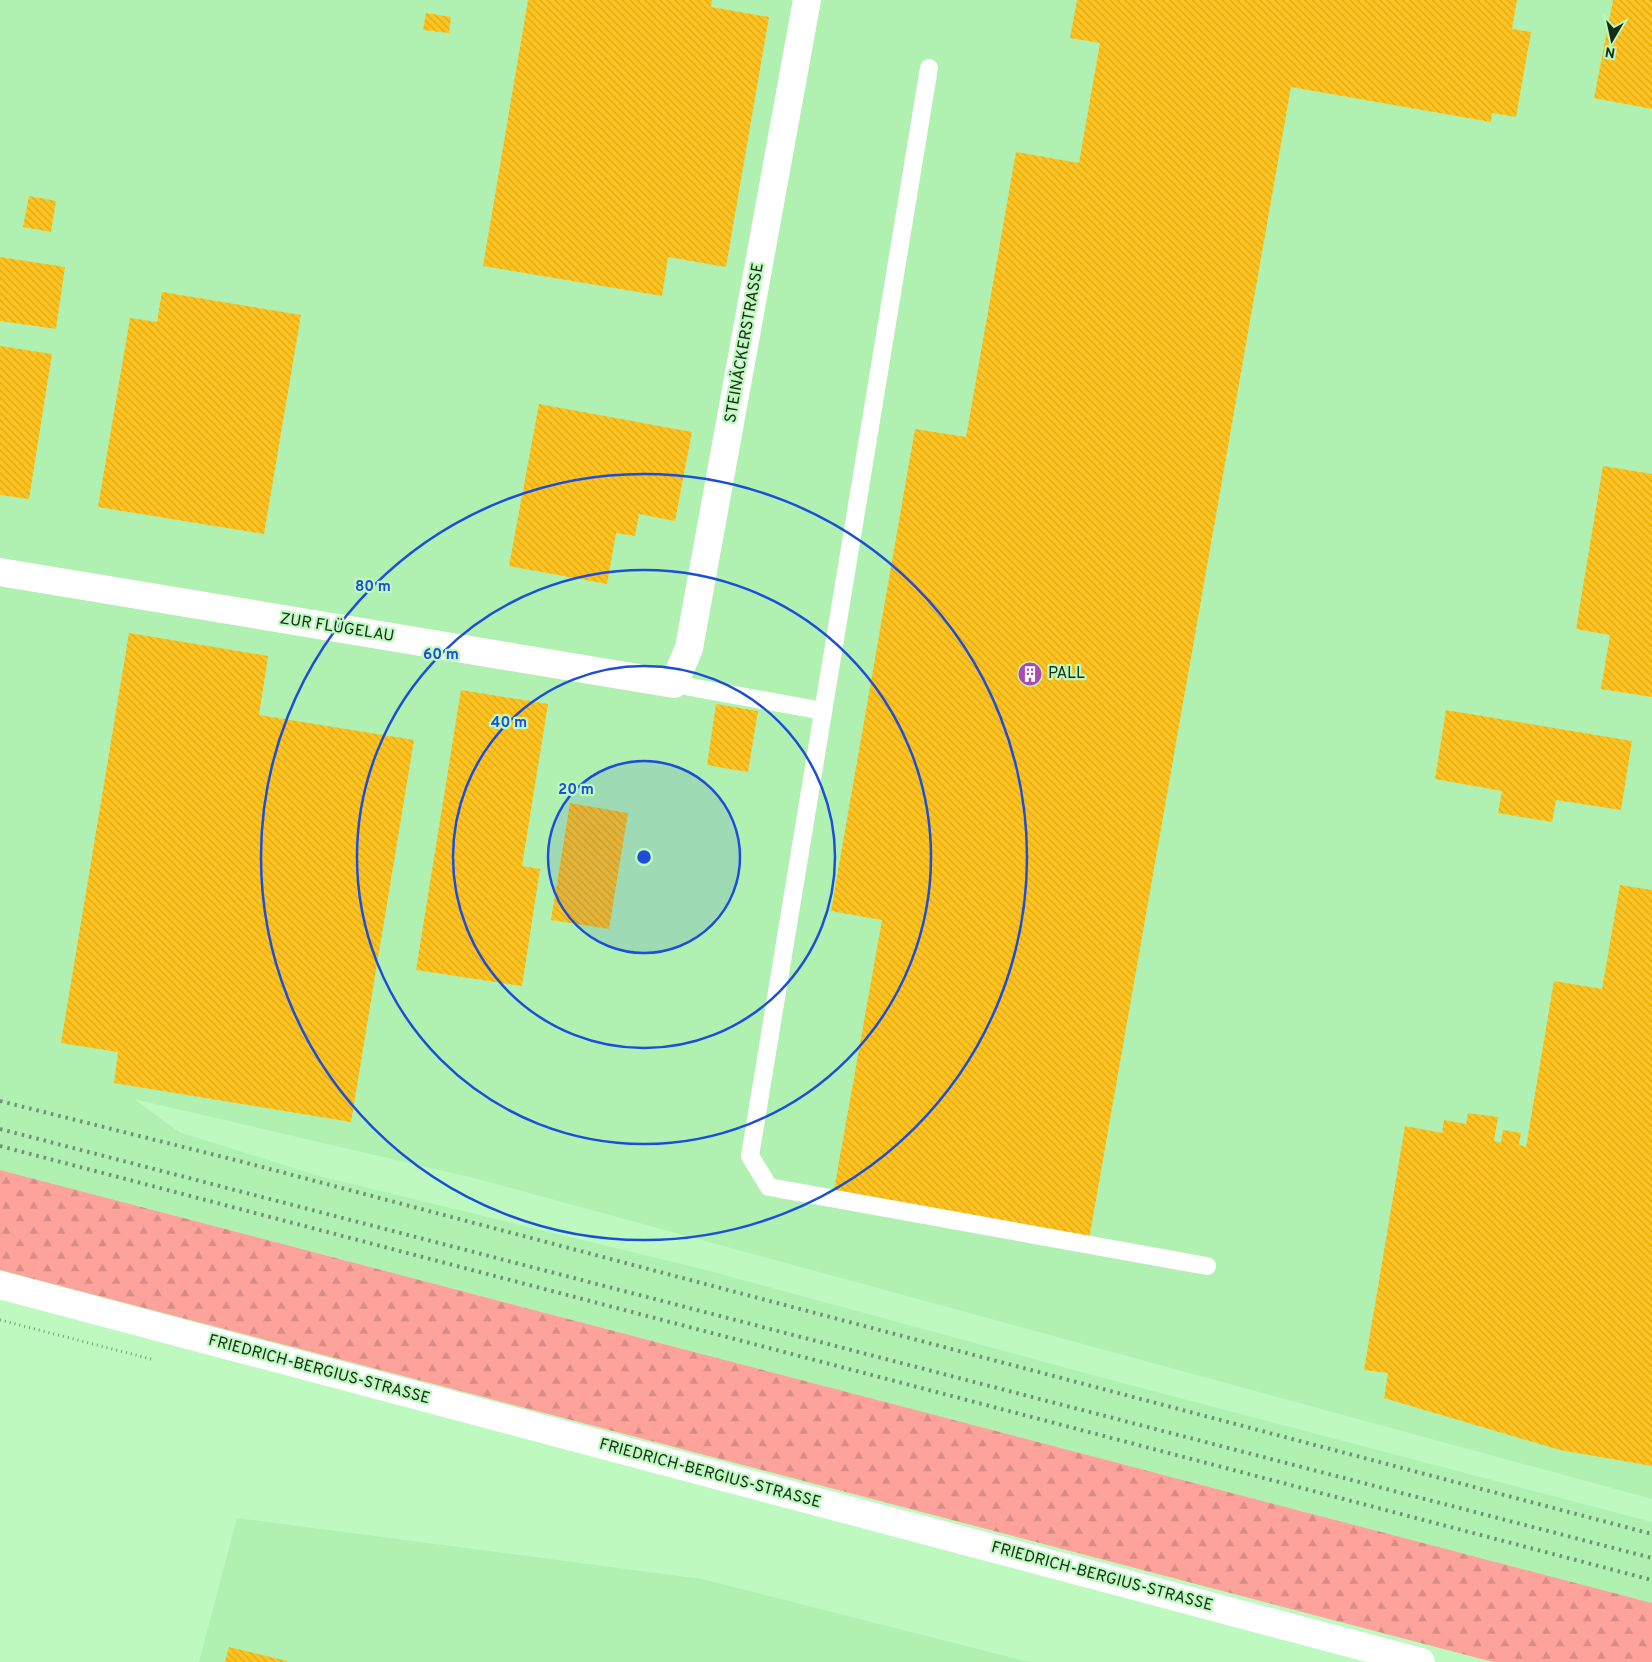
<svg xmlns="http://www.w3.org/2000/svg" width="1652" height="1662" viewBox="0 0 1652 1662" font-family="Overpass,sans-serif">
<defs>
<pattern id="forest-firs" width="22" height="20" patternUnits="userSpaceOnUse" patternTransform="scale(1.25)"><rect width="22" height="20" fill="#fda39b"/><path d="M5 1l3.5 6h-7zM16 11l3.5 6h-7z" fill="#d88c85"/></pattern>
<pattern id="building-back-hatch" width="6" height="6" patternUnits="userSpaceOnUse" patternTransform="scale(1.25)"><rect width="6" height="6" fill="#ffc320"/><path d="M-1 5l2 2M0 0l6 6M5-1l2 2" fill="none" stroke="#daa81c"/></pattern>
</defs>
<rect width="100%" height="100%" fill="#bef9c0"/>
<g fill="#b0f0b1">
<polygon points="0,0 1652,0 1652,1499 478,1179 134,1099 179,1132 319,1176 702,1269 1096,1376 1652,1522 1652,1603 0,1170"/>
<polygon points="237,1518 702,1579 1029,1662 199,1662"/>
</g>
<polygon fill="url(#forest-firs)" points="0,1170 1652,1603 1652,1662 1493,1662 0,1270"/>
<g fill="url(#building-back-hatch)">
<polygon points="528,0 712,0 711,7 769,17 726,267 668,257 662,296 483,266"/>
<polygon points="1077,0 1517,0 1512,29 1531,32 1516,117 1492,113 1491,122 1291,87 1087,1251 831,1207 882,920 831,911 915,429 966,437 1016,152 1079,163 1100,43 1070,38"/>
<polygon points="1613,0 1652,0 1652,109 1594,98"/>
<polygon points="426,13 451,17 449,33 423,30"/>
<polygon points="29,196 56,201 51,232 23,227"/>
<polygon points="0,257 65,267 56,329 0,321"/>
<polygon points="162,292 301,315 264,534 98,507 130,318 157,322"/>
<polygon points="0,346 52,354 29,499 0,495"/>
<polygon points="539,404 692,432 675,521 639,514 635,536 616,533 607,584 509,566"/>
<polygon points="1603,466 1652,474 1652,697 1601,689 1610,635 1576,629"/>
<polygon points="129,633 268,656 259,715 414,740 351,1122 114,1083 118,1052 61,1043"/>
<polygon points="461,690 548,704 522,866 540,869 522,986 416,970"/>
<polygon points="716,704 758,711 748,772 707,765"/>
<polygon points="1446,710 1632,741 1621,810 1556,800 1552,822 1498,813 1502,791 1435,779"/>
<polygon points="570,803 628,813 609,929 551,920"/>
<polygon points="1620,885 1652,890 1652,1466 1560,1450 1384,1398 1388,1373 1364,1370 1405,1126 1442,1133 1444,1120 1466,1124 1468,1113 1498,1117 1494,1141 1501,1143 1503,1130 1521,1133 1519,1145 1526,1147 1554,981 1602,989"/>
<polygon points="229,1647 287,1661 286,1662 225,1662"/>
</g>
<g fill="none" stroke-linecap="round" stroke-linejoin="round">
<polyline stroke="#76a177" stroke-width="3" stroke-dasharray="1 4" stroke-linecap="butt" points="0,1320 155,1360"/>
<g stroke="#fff" stroke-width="18">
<polyline points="929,68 750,1156 769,1187 1207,1266"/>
<polyline points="674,684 823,711"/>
</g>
<g stroke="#fff" stroke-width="28">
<polyline points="0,572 674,684 689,648 807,0"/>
<polyline points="0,1285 1421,1662"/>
</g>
<g stroke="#6c956e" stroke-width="4" stroke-dasharray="2.5 5" stroke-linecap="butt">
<polyline points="0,1101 247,1163 1652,1534"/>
<polyline points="0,1129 1652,1558"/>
<polyline points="0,1146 1652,1580"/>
</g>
</g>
<circle cx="644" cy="857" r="96" fill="#1d4ed8" fill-opacity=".12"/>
<g fill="none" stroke="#1d4ed8" stroke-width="2.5">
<circle cx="644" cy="857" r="96"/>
<circle cx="644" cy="857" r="191"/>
<circle cx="644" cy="857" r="287"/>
<circle cx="644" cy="857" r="383"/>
</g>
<defs>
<symbol id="building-disc" viewBox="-11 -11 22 22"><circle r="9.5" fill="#ac4ab2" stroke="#bef9c0"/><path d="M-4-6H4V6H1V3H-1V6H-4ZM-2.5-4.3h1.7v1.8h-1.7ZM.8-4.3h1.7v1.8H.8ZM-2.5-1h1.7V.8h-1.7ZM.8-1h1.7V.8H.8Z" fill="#fff"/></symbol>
</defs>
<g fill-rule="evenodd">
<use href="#building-disc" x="1016" y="660" width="28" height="28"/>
</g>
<g text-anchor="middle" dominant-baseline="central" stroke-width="4.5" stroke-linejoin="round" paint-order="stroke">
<g font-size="16" fill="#162c17" stroke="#bef9c0">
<text transform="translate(745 343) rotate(-80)">STEINÄCKERSTRASSE</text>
<text transform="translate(337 628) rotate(9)">ZUR FLÜGELAU</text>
<text transform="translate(319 1370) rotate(15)">FRIEDRICH-BERGIUS-STRASSE</text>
<text transform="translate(710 1474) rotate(15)">FRIEDRICH-BERGIUS-STRASSE</text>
<text transform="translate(1102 1577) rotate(15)">FRIEDRICH-BERGIUS-STRASSE</text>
</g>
<g font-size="16" fill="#162c17" stroke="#bef9c0" text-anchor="start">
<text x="1048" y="674">PALL</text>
</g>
</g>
<circle cx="644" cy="857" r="8" fill="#1d4ed8" stroke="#bef9c0" stroke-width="2.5"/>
<g font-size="15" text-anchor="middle" font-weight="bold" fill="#1d4ed8" stroke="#bef9c0" stroke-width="4.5" stroke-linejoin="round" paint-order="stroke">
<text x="373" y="591">80 m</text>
<text x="441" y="659">60 m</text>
<text x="509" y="727">40 m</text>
<text x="576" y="794">20 m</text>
</g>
<g transform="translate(1612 40) rotate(189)" stroke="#bef9c0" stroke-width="4" paint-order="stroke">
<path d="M0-4L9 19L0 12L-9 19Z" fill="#162c17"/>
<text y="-8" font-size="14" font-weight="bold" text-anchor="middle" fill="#162c17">N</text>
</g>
</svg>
